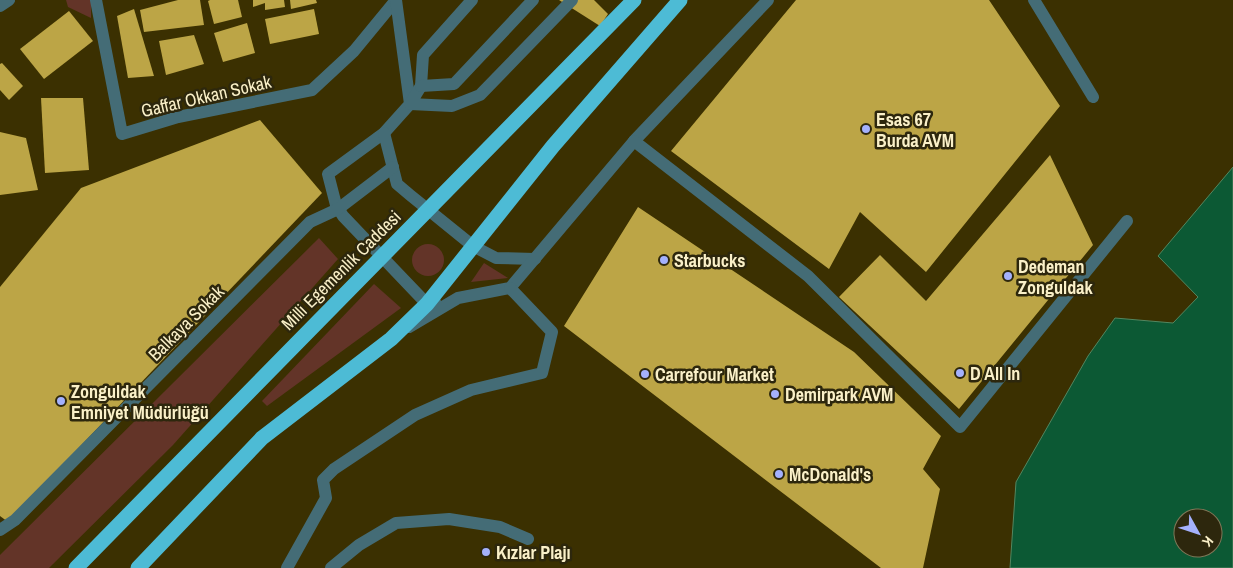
<svg xmlns="http://www.w3.org/2000/svg" width="1233" height="568" viewBox="0 0 1233 568" font-family="'Archivo Narrow',sans-serif">
<rect width="100%" height="100%" fill="#3b3001"/>
<g fill="#633428">
<polygon points="66,0 91,0 91,18 68,7"/>
<polygon points="319,238 338,259 173,445 49,568 0,568 0,555"/>
<circle cx="428" cy="260" r="16"/>
<polygon points="484,263 508,278 471,282"/>
<polygon points="374,284 401,308 267,406 262,401"/>
</g>
<path fill="#0c5934" stroke="#538660" fill-rule="evenodd" d="M1233 167V568H1010L1016 482 1088 356 1115 318 1173 323 1198 297 1158 256ZM1183 518H1213V548H1183Z"/>
<g fill="#bca546">
<polygon points="178,0 200,0 204,25 144,32 140,10"/>
<polygon points="210,0 238,0 242,17 214,24 208,1"/>
<polygon points="253,0 284,0 285,7 265,10 265,3 253,7"/>
<polygon points="290,0 316,0 317,3 291,9"/>
<polygon points="559,0 594,0 608,14 600,26"/>
<polygon points="796,0 989,0 1060,106 926,272 860,212 829,269 671,151"/>
<polygon points="134,9 154,76 128,78 117,16"/>
<polygon points="314,9 319,34 270,44 265,19"/>
<polygon points="69,11 93,41 44,79 20,49"/>
<polygon points="247,23 255,53 223,62 214,33"/>
<polygon points="194,35 204,64 166,75 159,41"/>
<polygon points="2,63 23,86 9,100 0,90 0,64"/>
<polygon points="41,98 83,98 89,170 45,173"/>
<polygon points="260,120 322,193 8,522 0,516 0,287 81,188"/>
<polygon points="0,132 26,138 38,190 0,195"/>
<polygon points="1050,155 1093,245 959,409 839,297 880,255 926,301"/>
<polygon points="638,207 854,352 941,436 923,469 940,489 923,568 881,568 564,326"/>
</g>
<g fill="none" stroke-linecap="round" stroke-linejoin="round">
<g stroke="#446c76" stroke-width="12">
<polyline points="96,0 122,134 178,117 312,90 354,51 396,0"/>
<polyline points="396,0 410,104 384,133 328,174 336,205 343,216 427,304 435,302"/>
<polyline points="472,0 423,55 421,86 410,104 452,106 480,95 572,0"/>
<polyline points="1034,0 1093,97"/>
<polyline points="0,6 9,0"/>
<polyline points="421,86 454,84 533,0"/>
<polyline points="384,133 397,184 410,195 473,246 496,258 535,259"/>
<polyline points="634,141 768,0"/>
<polyline points="409,327 458,298 510,288 634,141 808,276 960,427 1127,221"/>
<polyline points="0,530 15,520 310,222 338,209 393,167"/>
<polyline points="287,568 326,498 323,480 334,469 415,415 471,390 542,373 552,332 510,288"/>
<polyline points="331,568 359,545 396,523 449,519 500,527 528,539"/>
</g>
<g stroke="#4dbbd5" stroke-width="15">
<polyline points="76,568 634,0"/>
<polyline points="138,568 262,438 391,339 427,304 553,146 680,0"/>
</g>
</g>
<g fill="#a4b1fc" stroke="#2d270d" stroke-width="2">
<circle cx="866" cy="129" r="5"/>
<circle cx="664" cy="260" r="5"/>
<circle cx="1008" cy="276" r="5"/>
<circle cx="960" cy="373" r="5"/>
<circle cx="645" cy="374" r="5"/>
<circle cx="775" cy="394" r="5"/>
<circle cx="61" cy="401" r="5"/>
<circle cx="779" cy="474" r="5"/>
<circle cx="486" cy="552" r="5"/>
</g>
<g text-anchor="middle" dominant-baseline="central" stroke-width="5" stroke-linejoin="round" paint-order="stroke">
<g font-size="18" fill="#faf0c8" stroke="#2d270d">
<text transform="translate(206 96) rotate(-13)">Gaffar Okkan Sokak</text>
<text transform="translate(341 270) rotate(-45)">Milli Egemenlik Caddesi</text>
<text transform="translate(186 323) rotate(-45)">Balkaya Sokak</text>
</g>
<g font-size="18" font-weight="bold" fill="#faf0c8" stroke="#2d270d" text-anchor="start">
<text x="876" y="119">Esas 67<tspan x="876" dy="21">Burda AVM</tspan></text>
<text x="674" y="260">Starbucks</text>
<text x="1018" y="266">Dedeman<tspan x="1018" dy="21">Zonguldak</tspan></text>
<text x="970" y="373">D All In</text>
<text x="655" y="374">Carrefour Market</text>
<text x="71" y="391">Zonguldak<tspan x="71" dy="21">Emniyet Müdürlüğü</tspan></text>
<text x="785" y="394">Demirpark AVM</text>
<text x="789" y="474">McDonald's</text>
<text x="496" y="552">Kızlar Plajı</text>
</g>
</g>
<g transform="translate(1198 533) rotate(130)"><circle r="24" fill="#2d270d" stroke="#7f7758"/>
<path d="M0-4L9 19L0 12L-9 19Z" fill="#a4b1fc"/>
<text y="-8" font-size="14" font-weight="bold" text-anchor="middle" fill="#faf0c8">K</text>
</g>
</svg>
